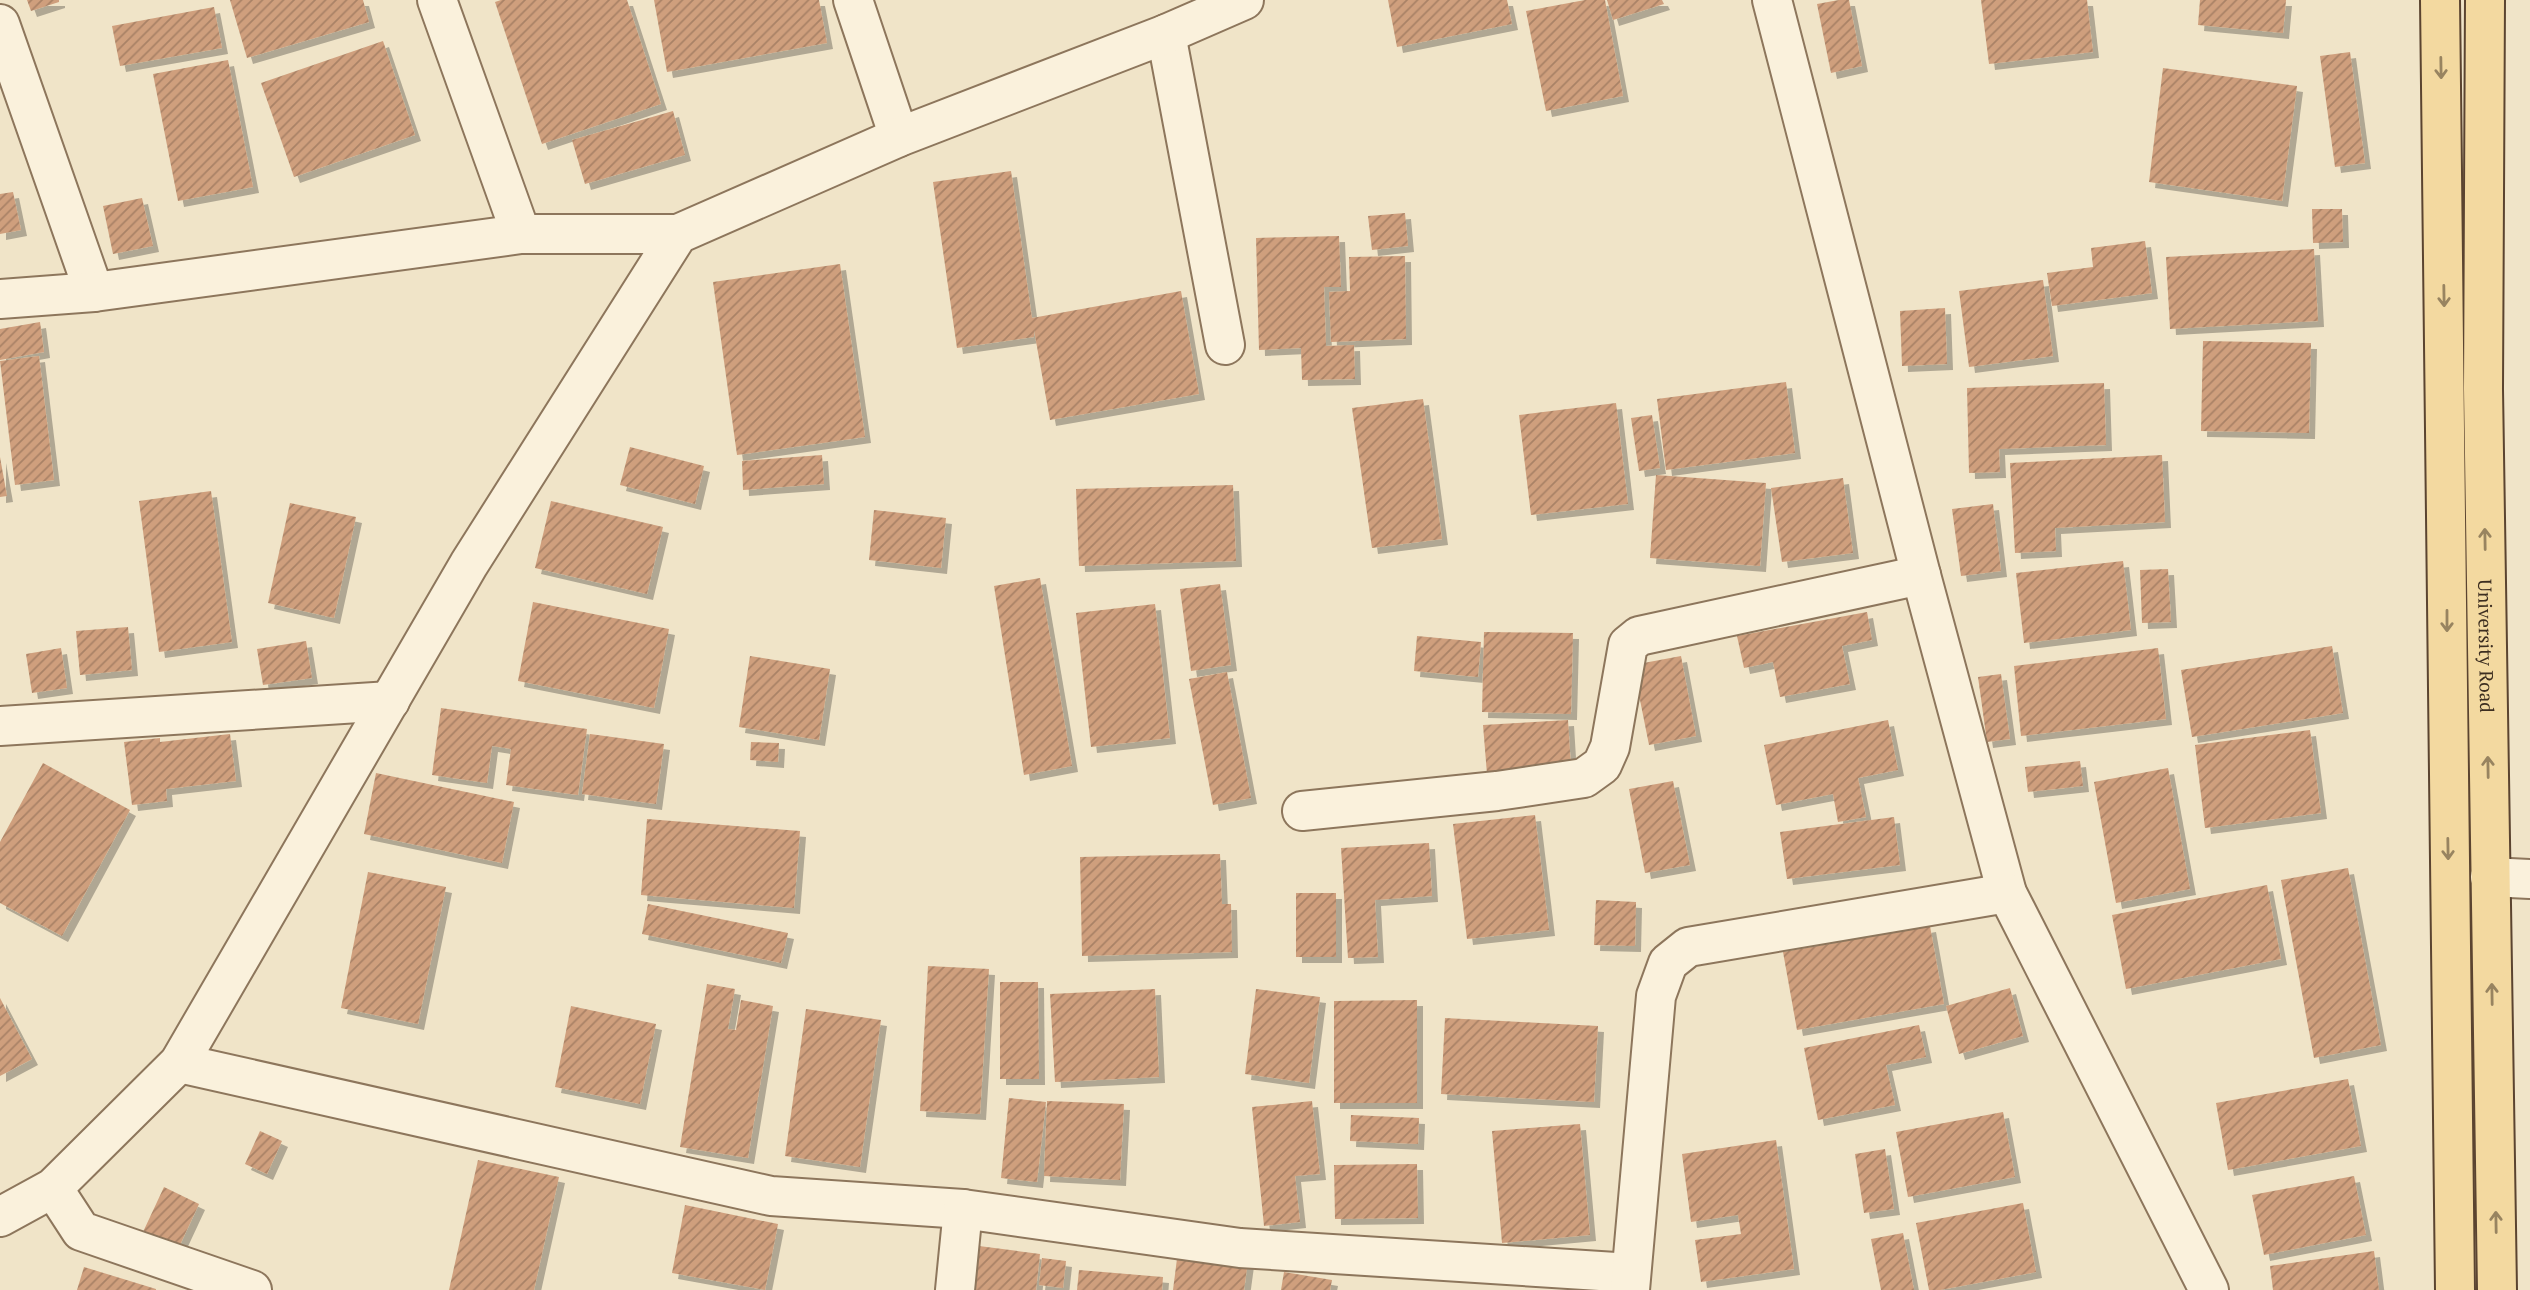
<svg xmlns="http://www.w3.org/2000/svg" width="2530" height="1290" viewBox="0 0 2530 1290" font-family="'PT Serif',serif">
<defs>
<pattern id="building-hatch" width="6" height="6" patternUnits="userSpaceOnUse" patternTransform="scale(1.75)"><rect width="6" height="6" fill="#cf9f7d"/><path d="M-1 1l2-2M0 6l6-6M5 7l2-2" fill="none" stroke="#a98266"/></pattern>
<filter id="shadow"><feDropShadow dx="6" dy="6" stdDeviation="0" flood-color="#0004"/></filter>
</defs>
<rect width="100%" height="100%" fill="#f0e4c8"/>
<g fill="url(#building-hatch)" filter="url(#shadow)">
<polygon points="27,0 59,0 59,2 31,11"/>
<polygon points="230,0 363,0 369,22 247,58"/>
<polygon points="501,0 627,0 661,104 542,144 495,2"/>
<polygon points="654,0 819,0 827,43 667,72"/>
<polygon points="1388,0 1507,0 1512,24 1397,47"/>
<polygon points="1585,0 1605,0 1623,96 1546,111 1526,11"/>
<polygon points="1607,0 1662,0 1664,4 1613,20"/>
<polygon points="1839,0 1849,0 1862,66 1831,73 1817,4"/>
<polygon points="1981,0 2087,0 2093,52 1989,64"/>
<polygon points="2200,0 2286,0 2283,33 2198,25"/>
<polygon points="214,7 222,48 120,66 112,26"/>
<polygon points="383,41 415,135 294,177 261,83"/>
<polygon points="2350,52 2365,163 2335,167 2320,56"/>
<polygon points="228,60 253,187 178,201 153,74"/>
<polygon points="2163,68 2297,86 2282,201 2149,182"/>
<polygon points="673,111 685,155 585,184 572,140"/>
<polygon points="1011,171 1032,318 1181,291 1199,394 1050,420 1034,330 1034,337 957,348 933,182"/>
<polygon points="13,192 21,230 0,234 0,194"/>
<polygon points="142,198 153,246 113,254 103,206"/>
<polygon points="2312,209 2342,209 2343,242 2313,243"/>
<polygon points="1405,213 1408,246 1372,250 1368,216"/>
<polygon points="1339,236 1341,287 1324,287 1326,346 1354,345 1355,379 1302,380 1301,348 1259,350 1256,238"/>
<polygon points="2145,241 2152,293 2052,306 2047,273 2093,267 2091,248"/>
<polygon points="2314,249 2318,321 2170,329 2166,257"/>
<polygon points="1405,256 1406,339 1331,342 1329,292 1350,291 1349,257"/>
<polygon points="840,264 865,437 737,455 713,282"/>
<polygon points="2043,280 2053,356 1969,367 1959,291"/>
<polygon points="1945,308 1947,364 1902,366 1900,311"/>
<polygon points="40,322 44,352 0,360 0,329"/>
<polygon points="2203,341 2311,343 2309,433 2201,431"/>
<polygon points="39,356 54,480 15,485 0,361"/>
<polygon points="1786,382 1795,453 1666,470 1657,399"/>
<polygon points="2104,383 2106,445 1999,449 2000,472 1969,473 1967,388"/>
<polygon points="1423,399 1442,539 1372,548 1352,408"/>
<polygon points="1616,403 1628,504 1531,515 1519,415"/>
<polygon points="1652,415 1660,468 1639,471 1631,418"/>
<polygon points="630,447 704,466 695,504 620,485"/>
<polygon points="822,455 824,484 743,490 742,461"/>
<polygon points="2162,455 2165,522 2055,528 2056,551 2015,553 2010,463"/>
<polygon points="0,457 7,496 0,497"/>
<polygon points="1656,475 1766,483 1760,566 1650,558"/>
<polygon points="1843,478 1853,553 1782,562 1771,488"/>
<polygon points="1233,485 1236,561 1079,566 1076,489"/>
<polygon points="211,491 232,642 159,652 139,501"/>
<polygon points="551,501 663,527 647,594 535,568"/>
<polygon points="290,503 356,517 334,618 268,603"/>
<polygon points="1993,504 2001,571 1961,576 1952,509"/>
<polygon points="874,510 946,518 941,568 869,560"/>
<polygon points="2123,561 2131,630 2024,643 2016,573"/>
<polygon points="2168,569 2171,622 2142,623 2140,570"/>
<polygon points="1040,578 1072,766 1024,775 994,586"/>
<polygon points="1220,584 1231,665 1191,671 1180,589"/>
<polygon points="533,602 669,629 654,708 518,681"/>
<polygon points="1155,604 1170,738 1091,747 1076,613"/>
<polygon points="1867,612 1872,640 1842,646 1850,684 1780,697 1773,662 1744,668 1737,636"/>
<polygon points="128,627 132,670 80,675 76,631"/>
<polygon points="1484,632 1573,633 1571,714 1482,712"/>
<polygon points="1417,636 1481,642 1478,677 1414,671"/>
<polygon points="306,641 312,678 263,685 257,649"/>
<polygon points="2332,646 2343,713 2192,737 2181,670"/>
<polygon points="61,648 67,688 32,693 26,654"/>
<polygon points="2158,648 2166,719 2021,736 2014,666"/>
<polygon points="750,656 830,669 819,740 739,727"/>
<polygon points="1681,656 1696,736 1649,745 1633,665"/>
<polygon points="1227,672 1251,798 1213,805 1189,679"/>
<polygon points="2001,674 2010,739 1987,742 1978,677"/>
<polygon points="441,708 587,729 578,795 506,785 511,749 492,746 487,783 432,775"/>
<polygon points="1568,720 1571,768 1487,774 1483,725"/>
<polygon points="1888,720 1898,770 1858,778 1866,817 1838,822 1833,794 1776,805 1764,745"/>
<polygon points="2310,730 2321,813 2205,828 2195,745"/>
<polygon points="230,734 236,781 166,789 167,801 132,805 124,742 160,738 160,742"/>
<polygon points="590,734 664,744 656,804 582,794"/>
<polygon points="751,742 779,743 778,762 750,760"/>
<polygon points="2080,761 2083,786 2028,792 2025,767"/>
<polygon points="43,763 130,810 62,936 0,903 0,842"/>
<polygon points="2168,768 2190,889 2116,903 2094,782"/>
<polygon points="376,773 514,802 502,863 364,834"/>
<polygon points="1673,781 1690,865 1645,873 1629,789"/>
<polygon points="1535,815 1549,930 1467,939 1453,824"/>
<polygon points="1894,817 1900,865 1787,879 1780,832"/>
<polygon points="647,819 800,831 794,908 641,895"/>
<polygon points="1429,843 1432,896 1375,900 1378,957 1348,958 1341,848"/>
<polygon points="1220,854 1222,904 1231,904 1232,952 1082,956 1080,857"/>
<polygon points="2348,868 2381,1045 2314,1058 2281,880"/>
<polygon points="368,872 446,887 418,1024 341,1008"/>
<polygon points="2267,885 2281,959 2126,989 2112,915"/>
<rect x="1296" y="893" width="40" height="64"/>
<polygon points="1596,900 1636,902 1635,946 1594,945"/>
<polygon points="648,904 788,933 781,963 642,934"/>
<polygon points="1930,926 1944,1004 1797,1030 1783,952"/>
<polygon points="928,966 989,969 980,1114 920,1111"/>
<polygon points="1000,982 1038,982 1039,1079 1000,1079"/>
<polygon points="707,984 735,989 728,1029 736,1030 741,1000 773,1006 748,1158 680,1147"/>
<polygon points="2010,988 2023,1036 1959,1054 1946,1006"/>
<polygon points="1155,989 1159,1077 1055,1082 1050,994"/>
<polygon points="1256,989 1320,997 1309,1083 1245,1074"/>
<polygon points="0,998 32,1059 0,1076"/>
<polygon points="1417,1000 1417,1103 1334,1103 1334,1001"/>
<polygon points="571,1006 656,1024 640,1104 555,1087"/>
<polygon points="806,1009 881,1020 860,1167 785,1156"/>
<polygon points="1445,1018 1598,1026 1594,1102 1441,1094"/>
<polygon points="1919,1025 1926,1057 1886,1065 1895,1105 1818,1120 1804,1048"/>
<polygon points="2348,1079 2361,1146 2228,1170 2216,1103"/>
<polygon points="1009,1098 1046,1102 1037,1182 1001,1178"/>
<polygon points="1047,1101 1124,1104 1120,1180 1044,1176"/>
<polygon points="1312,1101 1320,1174 1295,1176 1300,1222 1264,1226 1252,1107"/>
<polygon points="2003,1112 2015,1177 1908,1197 1896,1132"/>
<polygon points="1351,1115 1419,1118 1418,1144 1350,1141"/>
<polygon points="1580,1124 1590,1235 1502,1243 1492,1131"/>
<polygon points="260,1131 282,1141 267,1174 245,1164"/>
<polygon points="1776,1140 1794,1269 1701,1282 1695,1240 1741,1234 1738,1215 1691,1222 1682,1154"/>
<polygon points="1885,1149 1894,1209 1864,1213 1855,1154"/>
<polygon points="478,1160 559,1177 534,1290 449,1290"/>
<polygon points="1417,1164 1418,1218 1335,1219 1334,1165"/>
<polygon points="2354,1176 2366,1235 2264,1255 2252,1195"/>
<polygon points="164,1187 199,1204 178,1249 143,1232"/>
<polygon points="2023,1203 2036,1272 1940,1290 1929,1290 1916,1223"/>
<polygon points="685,1205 778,1224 765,1290 672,1273"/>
<polygon points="1903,1233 1914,1290 1881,1290 1871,1239"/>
<polygon points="979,1246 1040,1254 1036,1290 974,1290"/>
<polygon points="1178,1251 1248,1261 1244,1290 1173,1290"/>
<polygon points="2374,1251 2379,1290 2273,1290 2270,1266"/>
<polygon points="1042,1258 1066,1261 1063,1288 1039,1285"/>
<polygon points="84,1267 156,1289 156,1290 77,1290"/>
<polygon points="1079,1270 1163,1277 1162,1290 1077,1290"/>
<polygon points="1284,1272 1332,1280 1330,1290 1281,1290"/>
</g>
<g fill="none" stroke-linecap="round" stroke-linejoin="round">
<defs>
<g id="minor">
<polyline points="437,0 521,234"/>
<polyline points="853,0 899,137"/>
<polyline points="1772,0 1921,575 2007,893 2209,1290"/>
<polyline points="0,24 94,292"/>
<polyline points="1166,34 1225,345"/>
<polyline points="0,299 94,292 521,234 678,234"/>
<polyline points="0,726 390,701"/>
<polyline points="1302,811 1497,791 1584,778 1602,765 1610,747 1628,645 1639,636 1921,575"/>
<polyline points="2490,877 2530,879"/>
<polyline points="179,1063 771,1196 963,1209 1240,1248 1631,1273"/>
<polyline points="53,1188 81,1231 252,1290"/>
<polyline points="0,1217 53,1188 179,1063 469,564 678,234 899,137 1166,34 1244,0"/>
<polyline points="955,1290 963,1209"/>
<polyline points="1630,1290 1656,996 1668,963 1688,947 2007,893"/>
</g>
<g id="major">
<polyline points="2440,0 2455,1290"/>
<path id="s1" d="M2485 0 2483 389 2497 1290"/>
</g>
</defs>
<use href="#minor" stroke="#8d765c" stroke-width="42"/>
<use href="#major" stroke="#5b4430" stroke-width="42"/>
<use href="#minor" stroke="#faf1dc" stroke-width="38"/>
<use href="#major" stroke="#f3d9a0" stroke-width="38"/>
</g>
<defs><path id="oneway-shaft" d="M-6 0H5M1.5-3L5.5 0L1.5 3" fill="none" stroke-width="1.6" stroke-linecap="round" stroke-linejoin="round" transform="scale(1.75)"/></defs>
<g stroke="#988460">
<use href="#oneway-shaft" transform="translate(2441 68) rotate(89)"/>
<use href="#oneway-shaft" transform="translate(2444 296) rotate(89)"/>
<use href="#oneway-shaft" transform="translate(2485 539) rotate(-91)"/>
<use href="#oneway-shaft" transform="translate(2447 621) rotate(90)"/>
<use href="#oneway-shaft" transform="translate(2488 767) rotate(-91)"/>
<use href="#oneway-shaft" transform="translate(2448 849) rotate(89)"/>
<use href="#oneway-shaft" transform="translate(2492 994) rotate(-91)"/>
<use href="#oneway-shaft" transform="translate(2496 1222) rotate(-91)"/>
</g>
<g text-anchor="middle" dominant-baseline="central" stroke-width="7" stroke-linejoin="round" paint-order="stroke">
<g font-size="19" fill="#3d2e20" stroke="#f7eed8">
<text stroke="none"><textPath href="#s1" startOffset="646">University Road</textPath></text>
</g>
</g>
</svg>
